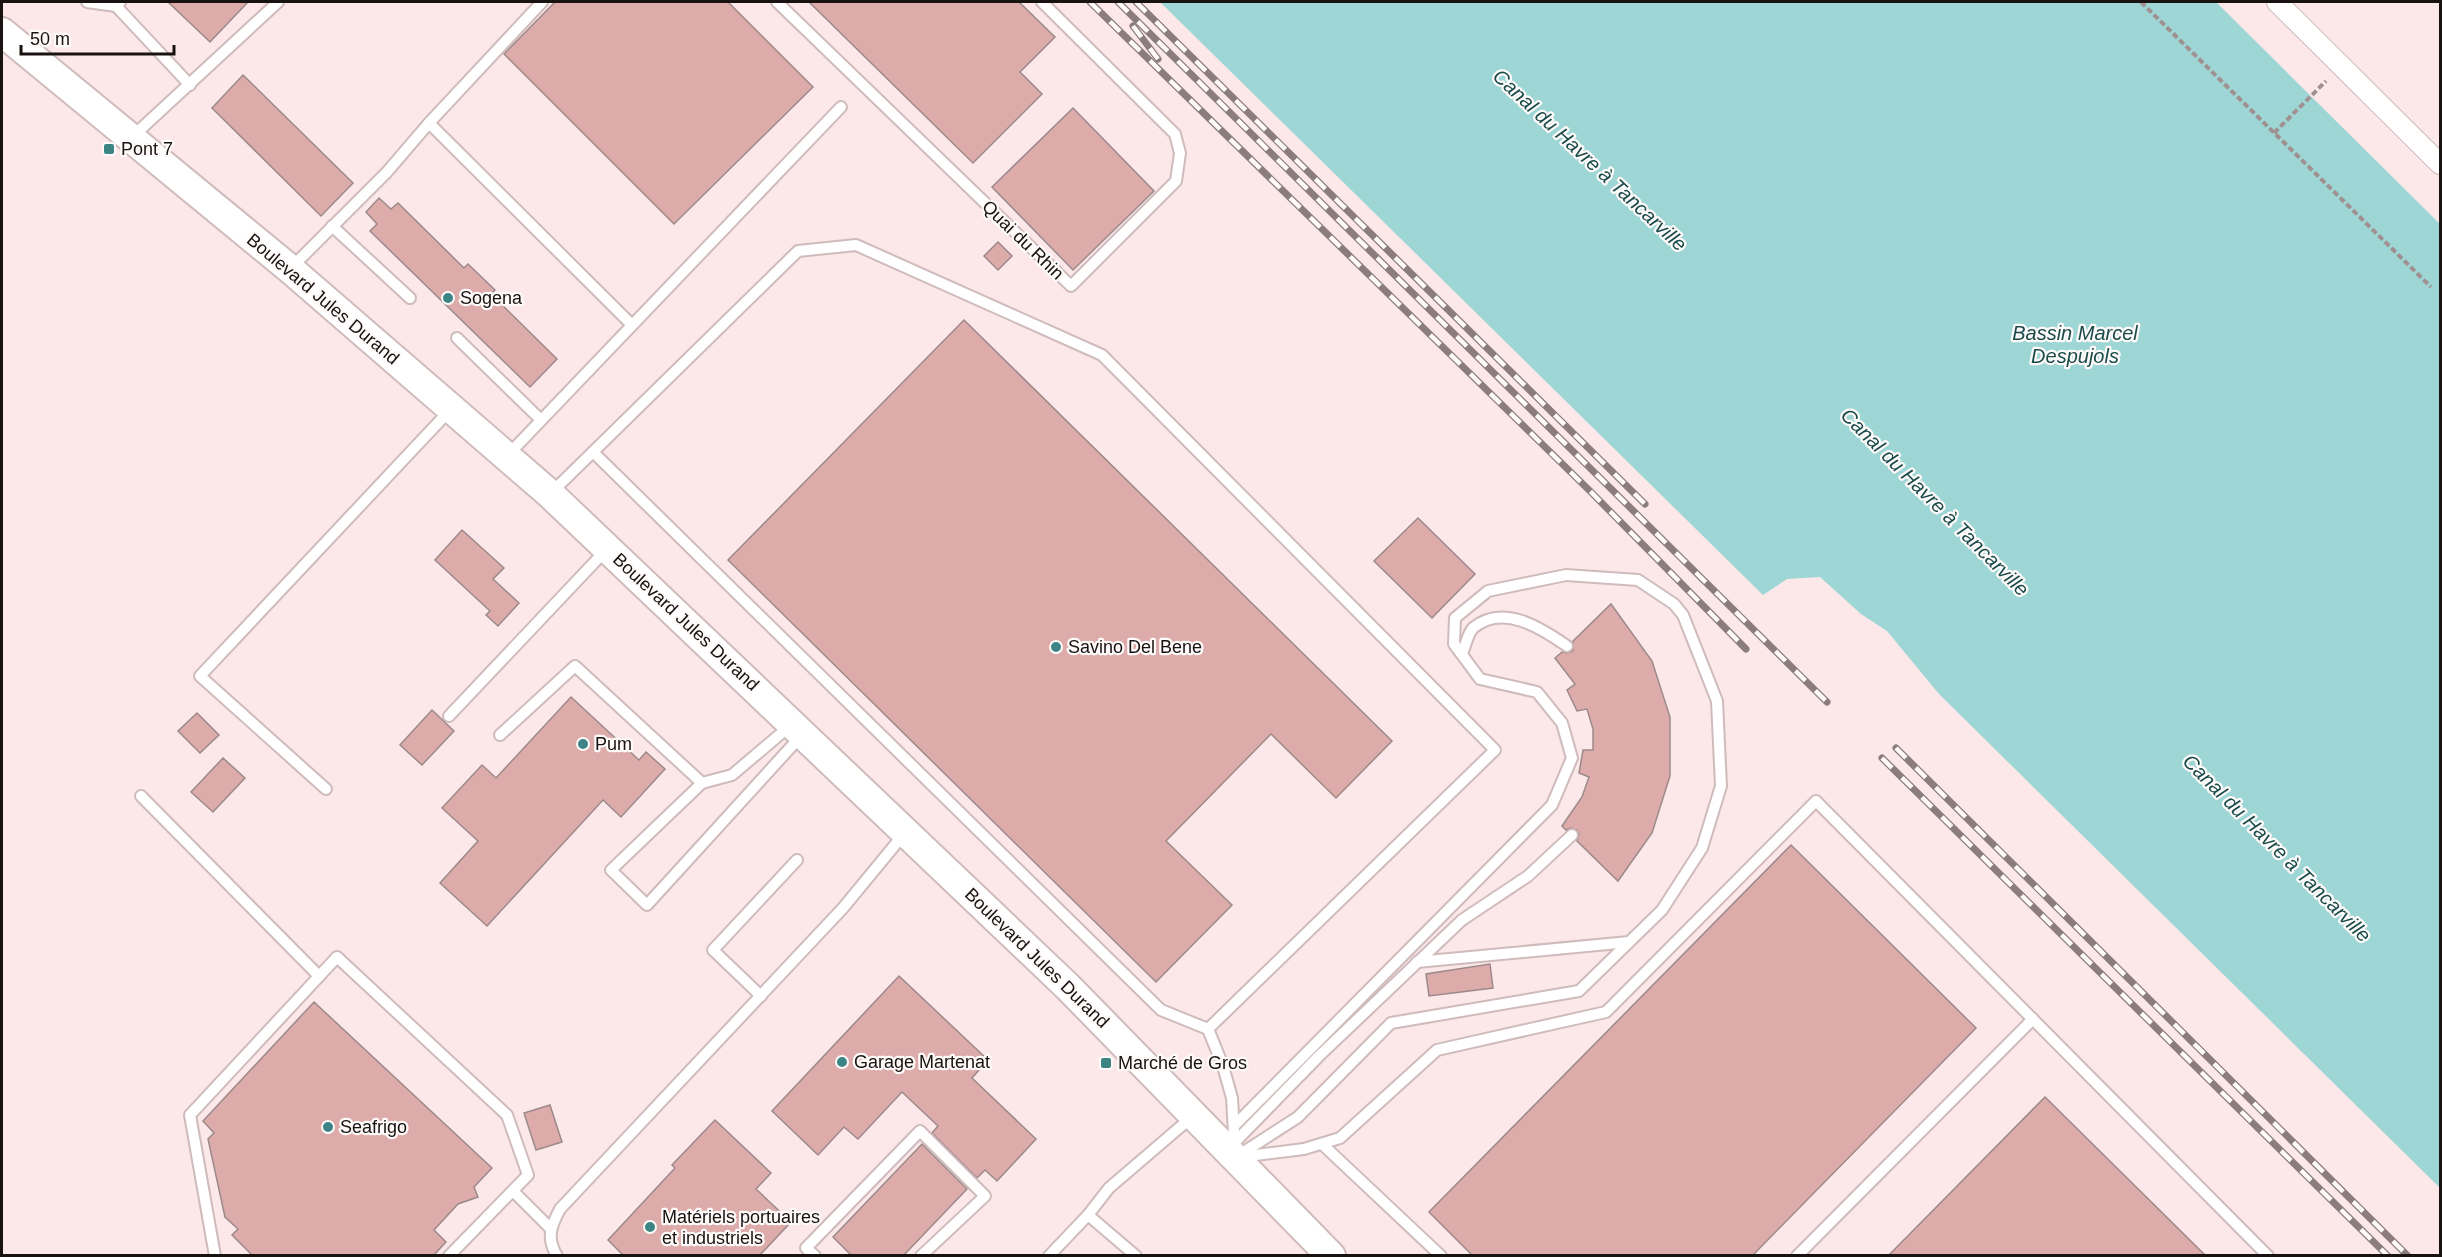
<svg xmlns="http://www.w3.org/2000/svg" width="2442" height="1257" viewBox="0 0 2442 1257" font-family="Arial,sans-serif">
<rect width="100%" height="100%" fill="#fce8e8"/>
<polygon fill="#9ed6d5" points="1160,2 2216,2 2440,224 2440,1188 1939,694 1887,631 1861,614 1820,577 1787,579 1763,595"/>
<g fill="#dcabaa" stroke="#9c8a8a" stroke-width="1.5">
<polygon points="168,2 248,2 210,42"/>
<polygon points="555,2 728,2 813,87 674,224 504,54"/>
<polygon points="809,2 1019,2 1055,37 1020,72 1042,94 973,163"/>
<polygon points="243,75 353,183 321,216 212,108"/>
<polygon points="1073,108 1154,191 1073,270 992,187"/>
<polygon points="379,198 391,209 398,203 464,268 468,264 495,290 491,294 557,359 530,387 370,231 377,224 366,212"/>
<polygon points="998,242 1012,256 998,270 984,256"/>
<polygon points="964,320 1392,741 1336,798 1271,734 1166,841 1232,905 1156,982 728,560"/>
<polygon points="1418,518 1475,574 1432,618 1374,561"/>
<polygon points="462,530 504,568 493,579 519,603 498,626 486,615 490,611 435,560"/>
<polygon points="1611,604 1652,661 1670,717 1670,776 1652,833 1618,881 1577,841 1579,834 1577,830 1571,828 1566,830 1562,826 1582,797 1589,777 1579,773 1583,750 1593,750 1593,729 1587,709 1577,711 1567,690 1575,684 1555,658 1562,652 1567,653 1573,651 1573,641"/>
<polygon points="571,697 639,760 646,752 665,769 621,817 603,800 487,926 440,883 478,841 442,808 482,765 496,778"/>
<polygon points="432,710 454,731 422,765 400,745"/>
<polygon points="197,713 219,735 200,753 178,731"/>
<polygon points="223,758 245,778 213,812 191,792"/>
<polygon points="1791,845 1976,1028 1752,1256 1473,1256 1429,1212"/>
<polygon points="1490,964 1493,988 1429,996 1426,974"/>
<polygon points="899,976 988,1060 972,1078 1036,1139 997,1181 985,1170 977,1178 932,1133 938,1126 902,1092 858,1139 844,1127 818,1155 772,1111"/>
<polygon points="314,1002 492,1168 474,1187 478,1197 458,1204 434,1230 446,1242 433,1256 253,1256 232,1235 238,1229 225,1217 208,1139 214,1133 203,1121"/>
<polygon points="2045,1097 2206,1256 1888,1256"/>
<polygon points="550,1105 562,1142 536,1150 524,1113"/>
<polygon points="715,1120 771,1173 756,1189 791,1222 759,1256 624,1256 608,1240 675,1168 672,1165"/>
<polygon points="922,1144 967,1189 903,1256 852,1256 833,1237"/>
</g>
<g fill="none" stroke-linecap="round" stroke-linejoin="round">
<defs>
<g id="service">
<polyline points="87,2 116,6"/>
<polyline points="120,2 116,6 190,85"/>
<polyline points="777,2 1071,286 1176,181 1180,153 1175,134 1042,2"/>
<polyline points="429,123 542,2"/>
<polyline points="131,138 278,2"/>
<polyline points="332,226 410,298"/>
<polyline points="290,269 387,172 429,123 632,325"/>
<polyline points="457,338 541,420"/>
<polyline points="593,452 1161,1010 1208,1029"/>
<polyline points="507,456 841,107"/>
<polyline points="550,494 798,251 856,245 1102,355 1495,750 1208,1029 1223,1066 1232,1098 1235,1151"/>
<path d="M1462 654C1465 647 1468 633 1473 628 1503 603 1541 628 1567 646"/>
<polyline points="449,716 607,549"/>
<polyline points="791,725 732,775 702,783 611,870 647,905 801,736"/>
<polyline points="500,735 575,666 702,783"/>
<polyline points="326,789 200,676 451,409"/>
<polyline points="141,796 319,976"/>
<polyline points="1417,962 1629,942"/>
<polyline points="761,996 713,950 797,860"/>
<polyline points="1234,1126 1552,805 1572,758 1562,723 1537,692 1480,679 1454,644 1455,618 1488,591 1566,575 1638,580 1674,604 1683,615 1717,701 1721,786 1702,848 1662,910 1579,991 1391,1023 1298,1117 1236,1157"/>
<polyline points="1235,1142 1319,1056 1462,920 1528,876 1572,835"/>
<polyline points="1322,1144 1441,1256"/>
<polyline points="1239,1157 1304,1149 1340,1138 1437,1050 1606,1012 1816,801 2268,1256"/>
<polyline points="513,1191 550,1228"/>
<polyline points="1088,1215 1136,1256"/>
<polyline points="215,1256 190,1115 337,957 507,1115 528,1175 449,1256"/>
<path d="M557 1256C546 1238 551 1226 560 1209L843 908 904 834"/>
<polyline points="815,1256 806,1248 920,1131 985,1196 921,1256"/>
<polyline points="1049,1256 1088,1215 1109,1188 1193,1116"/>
<polyline points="1797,1256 2033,1019"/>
</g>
<polyline id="minor" points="2277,2 2440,164"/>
<polyline id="secondary" points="2,32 290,269 550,494 1068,987 1331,1256"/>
</defs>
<use href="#service" stroke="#cfbbbb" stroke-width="14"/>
<use href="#minor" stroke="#cfbbbb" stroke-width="22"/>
<use href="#secondary" stroke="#cfbbbb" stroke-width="32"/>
<g stroke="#9f9191" stroke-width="4" stroke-dasharray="6 3" stroke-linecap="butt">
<polyline points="2141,2 2431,287"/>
<polyline points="2274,133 2326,81"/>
</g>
<use href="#service" stroke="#fff" stroke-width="10"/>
<use href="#minor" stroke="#fff" stroke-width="20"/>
<use href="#secondary" stroke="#fff" stroke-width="28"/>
<defs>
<g id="rail">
<polyline points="1090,2 1590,491 1746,649"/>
<polyline points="1118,2 1827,702"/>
<polyline points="1136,2 1645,504"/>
<polyline points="1133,26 1158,59"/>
<polyline points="1896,748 2408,1256"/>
<polyline points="1882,758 2388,1256"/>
</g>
</defs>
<use href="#rail" stroke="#8b7d7d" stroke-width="7"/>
<use href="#rail" stroke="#fefaf9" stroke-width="4.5" stroke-dasharray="14" stroke-linecap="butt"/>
</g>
<g fill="#3d8585" stroke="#fefaf9" stroke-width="2">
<rect x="103" y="143" width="12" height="12" rx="3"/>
<circle cx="448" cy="298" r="6"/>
<circle cx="1056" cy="647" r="6"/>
<circle cx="583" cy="744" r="6"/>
<circle cx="842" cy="1062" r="6"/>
<rect x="1100" y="1057" width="12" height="12" rx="3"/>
<circle cx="328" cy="1127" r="6"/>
<circle cx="650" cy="1227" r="6"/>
</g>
<g text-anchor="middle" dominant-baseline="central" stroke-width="4.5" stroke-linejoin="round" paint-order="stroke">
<g font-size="18" fill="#181211" stroke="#fefaf9" text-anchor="start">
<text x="121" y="149">Pont 7</text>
<text x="460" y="298">Sogena</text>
<text x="1068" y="647">Savino Del Bene</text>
<text x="595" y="744">Pum</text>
<text x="854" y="1062">Garage Martenat</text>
<text x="1118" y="1063">Marché de Gros</text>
<text x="340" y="1127">Seafrigo</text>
<text x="662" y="1217">Matériels portuaires<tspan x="662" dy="21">et industriels</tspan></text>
</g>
<g font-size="18" fill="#181211" stroke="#fefaf9">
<text transform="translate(1023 240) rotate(44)">Quai du Rhin</text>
<text transform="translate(323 299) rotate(40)">Boulevard Jules Durand</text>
<text transform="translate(686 622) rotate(43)">Boulevard Jules Durand</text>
<text transform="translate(1037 958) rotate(44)">Boulevard Jules Durand</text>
</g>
<g font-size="20" font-style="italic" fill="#184b4a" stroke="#fefaf9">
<text transform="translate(1590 160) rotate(43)">Canal du Havre à Tancarville</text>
<text x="2075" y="333">Bassin Marcel<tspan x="2075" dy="23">Despujols</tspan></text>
<text transform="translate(1935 502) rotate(45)">Canal du Havre à Tancarville</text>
<text transform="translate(2277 848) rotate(45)">Canal du Havre à Tancarville</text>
</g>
</g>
<rect width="2442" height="1257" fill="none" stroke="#181211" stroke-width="6"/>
<path d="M21 45v9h153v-9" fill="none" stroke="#181211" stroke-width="3"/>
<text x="30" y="45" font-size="18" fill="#181211" stroke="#fefaf9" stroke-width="4.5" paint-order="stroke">50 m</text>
</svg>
